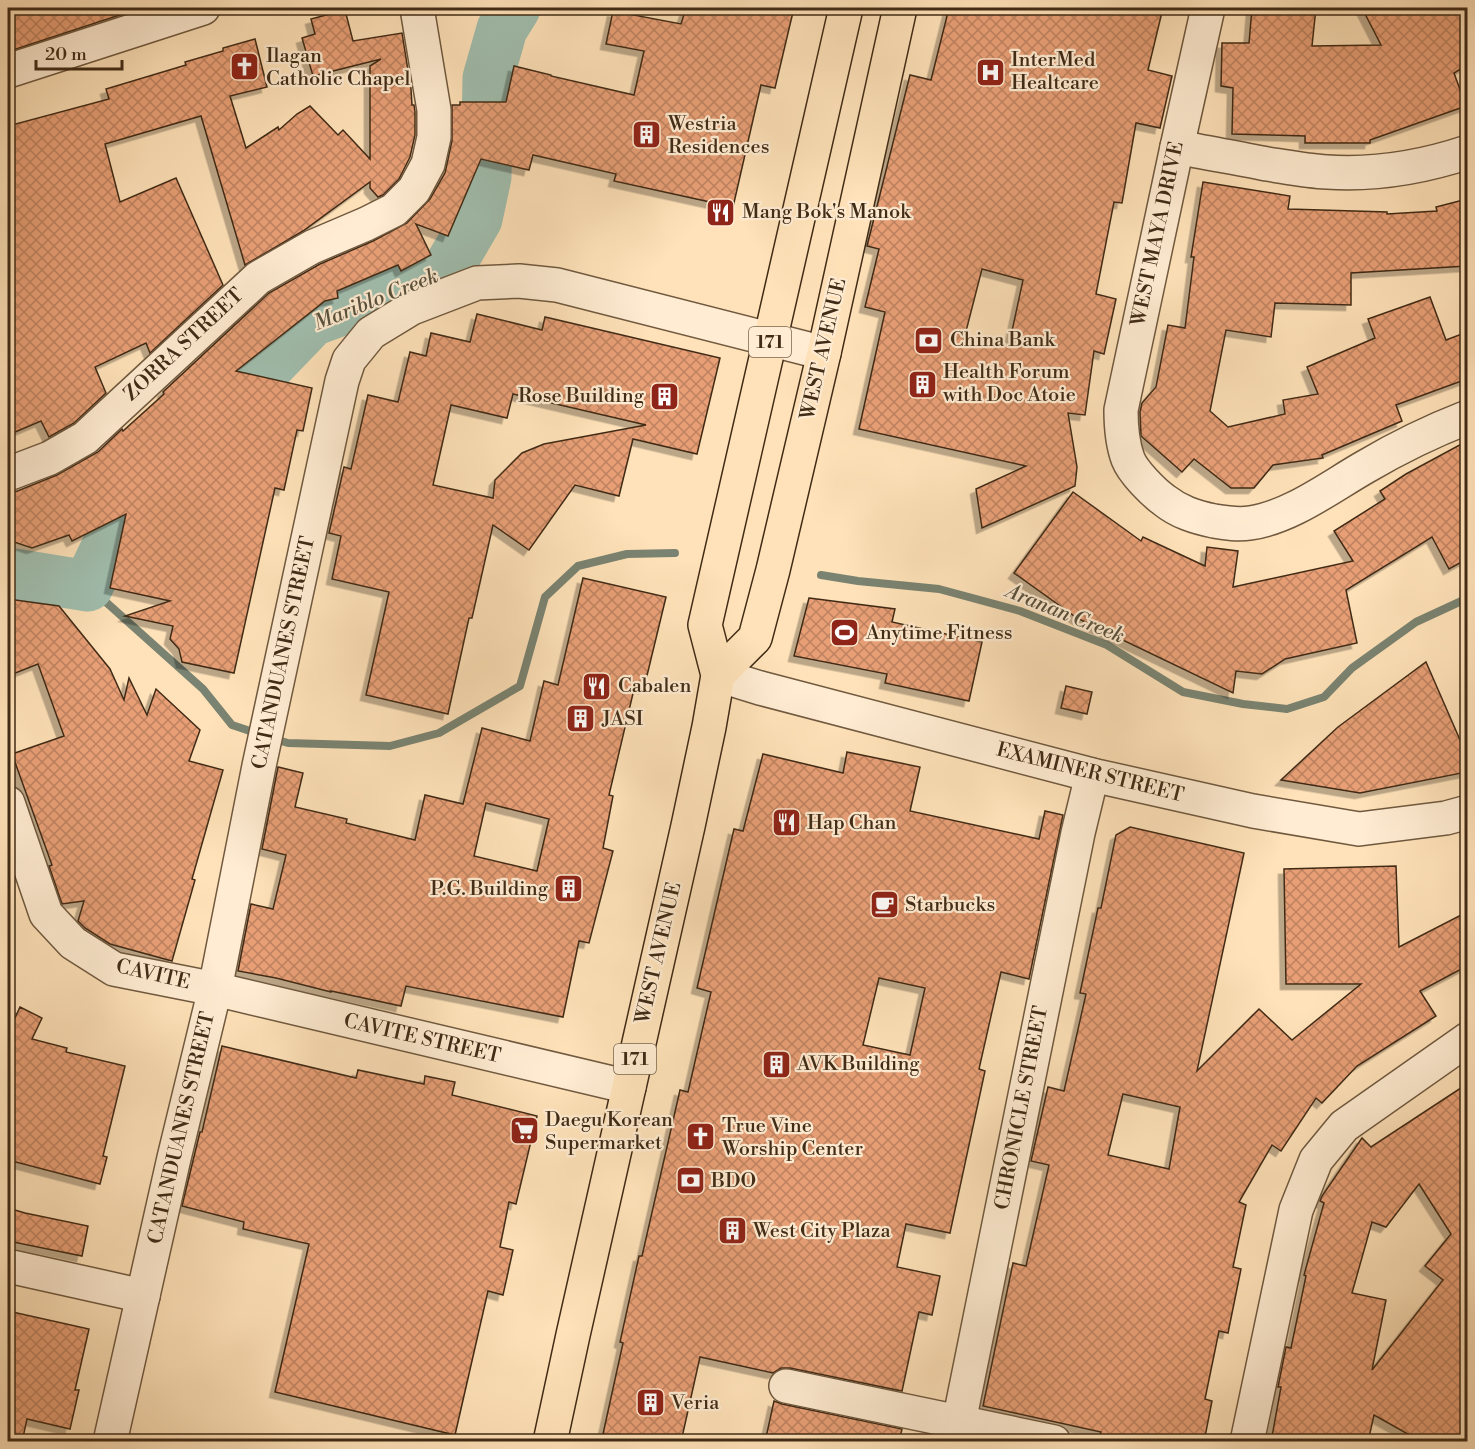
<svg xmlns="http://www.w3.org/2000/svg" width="1475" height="1449" viewBox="0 0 1475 1449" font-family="'Libre Bodoni',serif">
<defs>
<pattern id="building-cross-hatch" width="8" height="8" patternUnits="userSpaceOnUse" patternTransform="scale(1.5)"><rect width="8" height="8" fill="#e89f76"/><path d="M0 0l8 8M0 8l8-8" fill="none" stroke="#bd8260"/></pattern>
<filter id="shadow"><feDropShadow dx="-5.5" dy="5.5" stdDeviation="0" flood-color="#0004"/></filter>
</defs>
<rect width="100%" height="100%" fill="#ffe2b9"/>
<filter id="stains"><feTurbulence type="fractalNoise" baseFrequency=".00333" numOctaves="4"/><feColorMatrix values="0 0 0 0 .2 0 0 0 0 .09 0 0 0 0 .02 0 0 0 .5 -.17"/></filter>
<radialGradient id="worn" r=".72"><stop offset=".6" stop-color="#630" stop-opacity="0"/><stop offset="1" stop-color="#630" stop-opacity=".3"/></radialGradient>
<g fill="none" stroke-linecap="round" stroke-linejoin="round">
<g stroke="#7a8371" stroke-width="8">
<polyline points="821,575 858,581 939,589 1020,611 1107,645 1183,692 1243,704 1287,709 1324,697 1352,668 1416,622 1468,598"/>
<polyline points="88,586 203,689 232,725 259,734"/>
<polyline points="271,738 288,743 390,746 439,733 520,686 545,597 578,566 627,554 675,553"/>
</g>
<polyline stroke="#a0beae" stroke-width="51" points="8,573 88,586 112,536 147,481 194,427 261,374 312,321 400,288 446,272 477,219 486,177 488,78 502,29 515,8"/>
</g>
<g fill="url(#building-cross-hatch)" stroke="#402b16" stroke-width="1.5" fill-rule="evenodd" filter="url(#shadow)">
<polygon points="8,8 132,8 132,11 10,51 8,43"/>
<polygon points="686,8 773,8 793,12 775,88 761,85 733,207 614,181 616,174 533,155 529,170 481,159 448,236 416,224 431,255 401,271 398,265 337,291 338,298 325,301 236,371 312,388 303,431 297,430 284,490 275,488 234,673 182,662 179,649 170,639 173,626 125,616 170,601 110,588 126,514 72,541 69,535 32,548 8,540 8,492 15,492 57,475 98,452 122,429 123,431 164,394 163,392 269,293 320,264 373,241 407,223 430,199 445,173 452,141 452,105 460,105 460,102 506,102 514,66 551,75 551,76 634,95 644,51 606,44 613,11 681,24"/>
<path d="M949 8H1163L1148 70 1172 76 1160 128 1136 123 1122 203 1114 202 1096 294 1116 299 1104 354 1094 351 1085 415 1068 413 1077 467 1075 486 982 528 976 489 1026 466 859 429 885 312 865 307 879 249 867 246 910 75 931 80ZM982 269 1023 280 1009 345 964 339Z"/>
<polygon points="1252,8 1316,8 1312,46 1381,45 1362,8 1467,8 1467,65 1454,73 1466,106 1370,140 1370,143 1305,143 1305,136 1232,134 1233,88 1221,86 1222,43 1249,43"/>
<polygon points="345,10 353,41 402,33 411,89 412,105 414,105 415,112 415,135 410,157 399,179 383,195 378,197 370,188 370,182 303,231 245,265 201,116 105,144 120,202 176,178 223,285 150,353 146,343 95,367 106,393 74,423 49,437 41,421 8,435 8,126 109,99 106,89 186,65 185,62 223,51 223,48 255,39 267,87 230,96 246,148 278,127 279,130 297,114 310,106 338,135 343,130 370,159 370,66 381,59 313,76 302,38 315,34 311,19"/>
<polygon points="1203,182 1290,196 1288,209 1387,212 1387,214 1437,211 1436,207 1467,199 1467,266 1351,273 1351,305 1275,303 1271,337 1226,330 1210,411 1228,427 1285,414 1283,400 1318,394 1307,367 1375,338 1368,319 1430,297 1446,340 1467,332 1467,379 1396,405 1402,421 1322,455 1323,458 1273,465 1254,488 1231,488 1194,459 1182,472 1141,436 1140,412 1142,403 1156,387 1168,325 1185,328 1194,257 1191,257"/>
<path d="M477 314 542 330 545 317 720 358 697 454 633 439 619 496 575 485 529 550 493 525 472 618H469L448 714 366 695 389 592 332 579 341 536 329 533 344 467 351 469 368 395 398 402 410 352 426 356 431 333 470 342ZM513 394 646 425 544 444 522 453 495 480 493 498 433 485 451 405 507 418Z"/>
<polygon points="1467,441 1467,559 1449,569 1432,537 1346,590 1357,643 1285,659 1262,674 1236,671 1233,693 1077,618 1014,573 1073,492 1141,541 1143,537 1205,566 1207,547 1238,551 1233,587 1353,561 1334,531 1385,499 1380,491 1406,474"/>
<path d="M583 578 666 597 644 688 635 685 609 795 613 796 603 848 613 851 589 943 579 941 563 1017 406 986 401 1006 331 991V992L276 978 238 971 251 904 273 909 286 855 262 849 278 767 303 773 295 807 347 819 346 823 415 840 425 795 463 804 482 728 530 741 544 681 558 685ZM486 803 549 819 537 871 474 856Z"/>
<polygon points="809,598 895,609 892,622 982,642 969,701 885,683 887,674 794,656"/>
<polygon points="8,599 59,606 110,669 124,700 129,678 147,715 156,689 200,730 189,761 223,770 192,879 195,880 172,961 110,944 85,928 78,921 84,901 62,904 49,866 52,865 12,754 64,736 38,664 8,676"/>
<polygon points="1426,662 1467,756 1467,772 1360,793 1281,780 1338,727"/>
<polygon points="1066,686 1092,692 1087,714 1061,708"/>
<path d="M847 752 920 767 910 811 1039 839 1045 811 1063 815 1029 979 1001 972 979 1069 985 1071 950 1233 906 1224 897 1267 940 1276 932 1315 919 1312 902 1391 790 1368H781L773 1373 700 1357 681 1442H637L603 1434 623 1343 620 1342 639 1256H642L680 1090 688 1092 711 992 697 988 734 829 743 831 763 754 843 773ZM879 978 925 988 910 1055 863 1045Z"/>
<path d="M1130 827 1244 853 1197 1071 1259 1009 1292 1040 1361 984H1286L1284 869 1396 866 1399 947 1467 912V966L1420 991 1436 1016 1357 1066 1322 1103 1316 1098 1281 1151 1272 1145 1239 1202 1246 1205 1233 1267 1241 1269 1228 1333 1219 1331 1205 1399 1212 1401 1204 1442H1115L1099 1438 1101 1432 983 1406 1013 1263 1026 1266 1049 1165 1031 1161 1048 1087 1064 1091 1086 994 1080 993 1098 908H1101L1116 835ZM1123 1094 1180 1107 1169 1169 1108 1155Z"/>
<polygon points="20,1007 42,1018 32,1039 67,1048 66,1052 125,1066 103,1156 107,1157 100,1184 8,1160 8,1033"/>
<polygon points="222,1046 356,1078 358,1070 424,1084 425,1076 455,1082 452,1095 537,1116 516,1204 509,1202 500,1247 513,1250 503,1295 488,1291 455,1435 275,1392 309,1244 243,1229 244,1222 182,1206 200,1132 202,1132"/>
<path d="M1467 1084V1442H1422L1374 1415 1368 1442H1271L1281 1387H1278L1286 1347 1291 1348 1306 1276 1304 1275 1324 1203 1320 1201 1322 1196 1362 1138 1371 1147ZM1419 1184 1451 1234 1425 1266 1443 1280 1372 1370 1386 1300 1352 1293 1372 1222 1386 1227Z"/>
<polygon points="8,1208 25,1213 88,1226 82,1256 8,1241"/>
<polygon points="8,1311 89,1329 75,1390 79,1390 70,1429 27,1419 22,1442 8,1442"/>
<polygon points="774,1401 782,1404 902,1429 899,1442 765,1442"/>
</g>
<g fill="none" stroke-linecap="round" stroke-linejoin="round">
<defs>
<g id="minor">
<path d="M1208 8 1177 147 1121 410C1121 426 1122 443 1128 459 1133 472 1153 492 1164 500 1179 512 1195 517 1214 521 1226 523 1238 525 1250 523 1291 517 1330 487 1365 467 1397 448 1432 431 1468 417"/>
<polyline points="8,71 203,8"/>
<path d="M1177 147C1207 153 1237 158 1267 164 1287 167 1307 171 1327 172 1373 175 1423 167 1468 152"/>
<polyline points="8,474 50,458 85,438 258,278 312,247 366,224 394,210 414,190 428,164 434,137 434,110 417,8"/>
<polyline points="718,675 760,688 1092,775 1253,811 1359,829 1446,818 1468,812"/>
<polyline points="8,803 46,914 73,943 114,969 215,989 629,1087"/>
<polyline points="8,1266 143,1296"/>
<polyline points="786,1386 1054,1442"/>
<polyline points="110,1442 174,1158 215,989 259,766 342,381 349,360 371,333 412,308 477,283 519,281 557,285 824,353"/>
<polyline points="955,1442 1078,833 1092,775"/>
<polyline points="1247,1442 1296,1210 1316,1160 1344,1126 1468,1039"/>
</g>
<g id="major">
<polyline points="718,675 755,638 773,570 824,353 900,8"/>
<polyline points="550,1442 573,1335 688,826 709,727 718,675 705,625 846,8"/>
</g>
</defs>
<use href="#minor" stroke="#70593f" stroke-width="36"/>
<use href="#major" stroke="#402b16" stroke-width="36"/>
<use href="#minor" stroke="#ffecd2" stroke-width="33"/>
<use href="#major" stroke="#ffe2b9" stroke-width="33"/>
</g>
<defs>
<symbol id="church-square" viewBox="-11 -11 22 22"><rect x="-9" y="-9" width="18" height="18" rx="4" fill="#8f2418" stroke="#ffecd2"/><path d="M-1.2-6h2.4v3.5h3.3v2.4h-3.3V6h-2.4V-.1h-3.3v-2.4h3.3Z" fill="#fff"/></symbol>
<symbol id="hospital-square" viewBox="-11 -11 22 22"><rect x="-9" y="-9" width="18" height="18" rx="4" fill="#8f2418" stroke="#ffecd2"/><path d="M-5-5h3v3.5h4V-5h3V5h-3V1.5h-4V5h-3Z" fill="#fff"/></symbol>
<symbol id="building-square" viewBox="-11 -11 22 22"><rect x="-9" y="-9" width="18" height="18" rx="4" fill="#8f2418" stroke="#ffecd2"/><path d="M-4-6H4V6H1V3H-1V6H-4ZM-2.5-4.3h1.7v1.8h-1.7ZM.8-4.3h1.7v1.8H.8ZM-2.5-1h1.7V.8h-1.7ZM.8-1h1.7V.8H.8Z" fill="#fff"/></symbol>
<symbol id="restaurant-square" viewBox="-11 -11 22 22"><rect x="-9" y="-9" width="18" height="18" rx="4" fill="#8f2418" stroke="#ffecd2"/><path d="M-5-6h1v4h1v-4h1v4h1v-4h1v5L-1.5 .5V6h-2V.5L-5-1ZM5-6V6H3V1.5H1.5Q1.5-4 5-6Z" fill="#fff"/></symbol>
<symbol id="bank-square" viewBox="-11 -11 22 22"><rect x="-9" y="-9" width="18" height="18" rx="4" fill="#8f2418" stroke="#ffecd2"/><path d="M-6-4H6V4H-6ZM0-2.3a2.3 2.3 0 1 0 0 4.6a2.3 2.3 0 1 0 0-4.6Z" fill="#fff"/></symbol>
<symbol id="stadium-square" viewBox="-11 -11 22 22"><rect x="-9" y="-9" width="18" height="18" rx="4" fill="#8f2418" stroke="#ffecd2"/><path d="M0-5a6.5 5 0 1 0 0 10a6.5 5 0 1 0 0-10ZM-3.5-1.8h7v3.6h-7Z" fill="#fff"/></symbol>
<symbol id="cafe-square" viewBox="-11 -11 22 22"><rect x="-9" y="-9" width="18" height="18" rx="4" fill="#8f2418" stroke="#ffecd2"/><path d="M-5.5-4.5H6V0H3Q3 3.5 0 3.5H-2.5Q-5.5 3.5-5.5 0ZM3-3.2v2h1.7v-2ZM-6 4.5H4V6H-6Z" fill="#fff"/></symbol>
<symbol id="supermarket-square" viewBox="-11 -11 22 22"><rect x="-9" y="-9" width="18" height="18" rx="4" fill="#8f2418" stroke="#ffecd2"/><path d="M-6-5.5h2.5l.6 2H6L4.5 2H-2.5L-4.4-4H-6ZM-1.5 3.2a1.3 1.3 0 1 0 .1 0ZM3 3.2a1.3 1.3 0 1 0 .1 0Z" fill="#fff"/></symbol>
</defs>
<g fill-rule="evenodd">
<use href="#church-square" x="228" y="50" width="33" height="33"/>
<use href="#hospital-square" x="974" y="56" width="33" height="33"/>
<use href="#building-square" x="630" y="118" width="33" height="33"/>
<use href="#restaurant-square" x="704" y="196" width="33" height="33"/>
<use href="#bank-square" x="912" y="324" width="33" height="33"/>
<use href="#building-square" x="906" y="368" width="33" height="33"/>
<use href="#building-square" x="648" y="380" width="33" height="33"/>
<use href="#stadium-square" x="828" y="616" width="33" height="33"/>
<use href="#restaurant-square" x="580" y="670" width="33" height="33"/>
<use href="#building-square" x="564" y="702" width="33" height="33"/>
<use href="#restaurant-square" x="770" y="806" width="33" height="33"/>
<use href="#building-square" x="552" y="872" width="33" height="33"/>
<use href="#cafe-square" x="868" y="888" width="33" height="33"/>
<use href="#building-square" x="760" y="1048" width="33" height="33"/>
<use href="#supermarket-square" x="508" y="1114" width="33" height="33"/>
<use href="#church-square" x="684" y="1120" width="33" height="33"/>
<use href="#bank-square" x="674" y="1164" width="33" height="33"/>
<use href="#building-square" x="716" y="1214" width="33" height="33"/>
<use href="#building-square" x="634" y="1386" width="33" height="33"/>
</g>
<g text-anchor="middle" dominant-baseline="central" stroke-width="4.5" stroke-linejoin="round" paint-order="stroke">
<g fill="#ffecd2" stroke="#79654e" stroke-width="1.5">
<rect x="749" y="327" width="42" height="30" rx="4.5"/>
<rect x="614" y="1044" width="42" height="30" rx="4.5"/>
</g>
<g font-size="18" font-weight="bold" fill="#402b16">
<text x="770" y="342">171</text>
<text x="635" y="1059">171</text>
</g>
<g font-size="20" fill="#402b16" stroke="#ffecd2" text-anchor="start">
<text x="266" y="56">Ilagan<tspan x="266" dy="23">Catholic Chapel</tspan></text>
<text x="1011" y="60">InterMed<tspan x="1011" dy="23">Healtcare</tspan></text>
<text x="668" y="124">Westria<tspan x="668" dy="23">Residences</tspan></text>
<text x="742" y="212">Mang Bok's Manok</text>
<text x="950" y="340">China Bank</text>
<text x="943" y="372">Health Forum<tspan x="943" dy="23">with Doc Atoie</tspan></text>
<text x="644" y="396" text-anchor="end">Rose Building</text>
<text x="866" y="633">Anytime Fitness</text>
<text x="618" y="686">Cabalen</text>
<text x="602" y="719">JASI</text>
<text x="807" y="823">Hap Chan</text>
<text x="548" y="889" text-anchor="end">P.G. Building</text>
<text x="905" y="905">Starbucks</text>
<text x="797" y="1064">AVK Building</text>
<text x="545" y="1120">Daegu Korean<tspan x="545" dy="23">Supermarket</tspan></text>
<text x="722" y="1126">True Vine<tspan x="722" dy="23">Worship Center</tspan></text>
<text x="711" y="1181">BDO</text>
<text x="753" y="1231">West City Plaza</text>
<text x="671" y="1403">Veria</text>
</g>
<g font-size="20" fill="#402b16" stroke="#ffecd2">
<text transform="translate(1158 234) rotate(-78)">WEST MAYA DRIVE</text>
<text transform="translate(184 345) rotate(-43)">ZORRA STREET</text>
<text transform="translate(824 349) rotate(-77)">WEST AVENUE</text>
<text transform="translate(284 653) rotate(-78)">CATANDUANES STREET</text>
<text transform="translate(1090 773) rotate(14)">EXAMINER STREET</text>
<text transform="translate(659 953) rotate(-77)">WEST AVENUE</text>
<text transform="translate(153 975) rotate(13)">CAVITE</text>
<text transform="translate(422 1039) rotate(13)">CAVITE STREET</text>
<text transform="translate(1022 1108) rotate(-79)">CHRONICLE STREET</text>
<text transform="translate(182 1128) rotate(-77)">CATANDUANES STREET</text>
</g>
<g font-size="21" font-style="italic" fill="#58503c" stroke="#ffecd2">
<text transform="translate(376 300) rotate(-22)">Mariblo Creek</text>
<text transform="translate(1065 614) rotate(22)">Aranan Creek</text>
</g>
</g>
<rect width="1475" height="1449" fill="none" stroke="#ffe2b9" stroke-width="30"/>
<rect x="9" y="9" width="1457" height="1431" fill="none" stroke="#402b16" stroke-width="3"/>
<rect x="15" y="15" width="1445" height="1419" fill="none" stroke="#402b16" stroke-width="1.5"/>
<path d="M36 60v9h86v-9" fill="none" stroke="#402b16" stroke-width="3"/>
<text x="45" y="60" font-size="18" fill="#402b16" stroke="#ffecd2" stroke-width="4.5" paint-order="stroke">20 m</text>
<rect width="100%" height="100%" filter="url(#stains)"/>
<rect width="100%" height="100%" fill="url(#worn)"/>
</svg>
